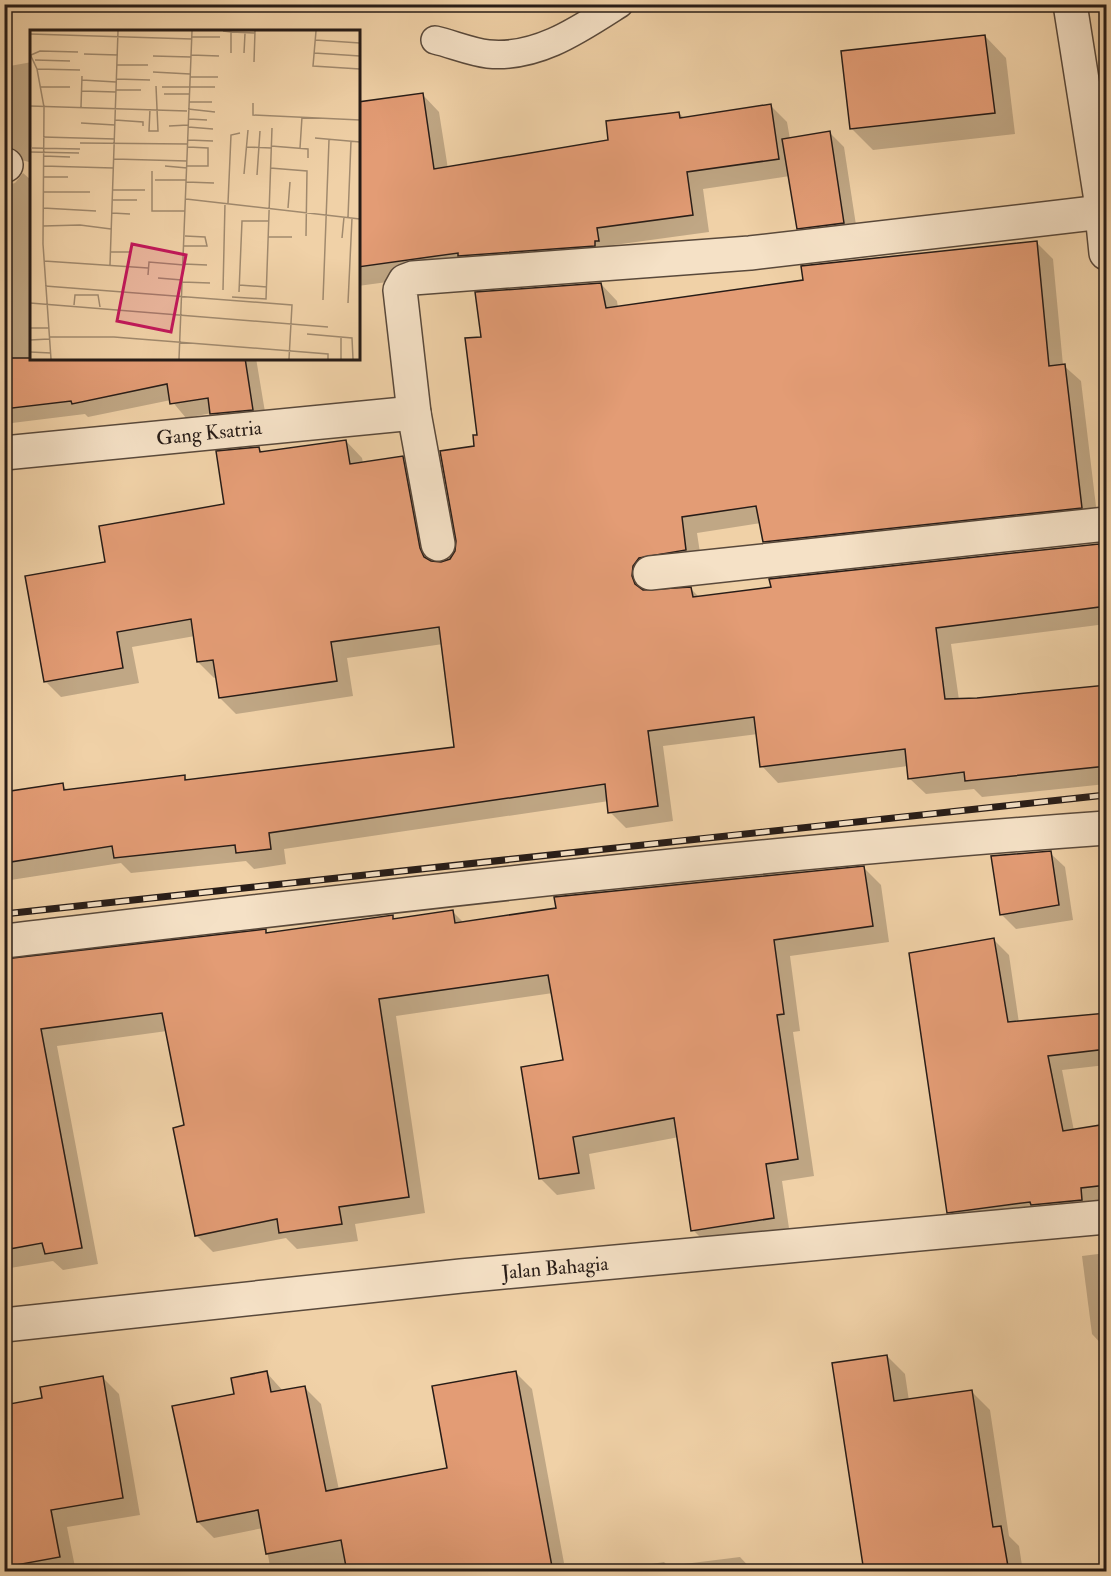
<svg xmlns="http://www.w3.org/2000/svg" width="1111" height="1576" viewBox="0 0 1111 1576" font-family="'IM FELL Double Pica',serif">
<rect width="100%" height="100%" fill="#f0d1a7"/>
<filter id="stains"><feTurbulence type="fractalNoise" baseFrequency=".00333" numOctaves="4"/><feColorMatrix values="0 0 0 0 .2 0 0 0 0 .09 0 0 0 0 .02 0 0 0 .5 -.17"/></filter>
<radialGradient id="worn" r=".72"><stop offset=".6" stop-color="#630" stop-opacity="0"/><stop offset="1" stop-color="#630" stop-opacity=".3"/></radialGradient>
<g fill="#0003">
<polygon points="1101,4 1106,4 1106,13 1102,8"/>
<polygon points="985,36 1006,58 1015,134 873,150 851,128"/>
<polygon points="32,62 32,163 22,160 12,162 4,168 4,67"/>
<polygon points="422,94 439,112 448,169 610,141 679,113 685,119 770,105 787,122 790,139 829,132 844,147 858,238 813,243 798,228 790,176 703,189 709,232 614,245 616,258 475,270 358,286 358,104"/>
<polygon points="23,173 32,181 32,358 256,358 267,424 226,428 212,413 186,418 171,400 88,417 85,414 4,424 4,186 15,183"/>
<polygon points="1037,243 1053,259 1063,365 1081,381 1098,523 780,558 764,541 761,523 697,533 702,566 648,582 647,592 691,589 699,597 1099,545 1106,553 1106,624 951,644 959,700 1106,686 1106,784 982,797 974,789 926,794 909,778 908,766 778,783 762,766 758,734 663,746 673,821 626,828 610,812 609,801 284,849 286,864 254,869 246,861 131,873 121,863 4,881 4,794 62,785 68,791 184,777 189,781 456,748 443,644 347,658 353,696 236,714 220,698 217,677 214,678 198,662 195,636 132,647 139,683 61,697 45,681 107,563 225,505 259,448 263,453 346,441 362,458 363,463 402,458 419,474 435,563 441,564 451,560 457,551 479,436 483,338 601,284 617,301 618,308"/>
<polygon points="1050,853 1065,867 1073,920 1016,929 1001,914"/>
<polygon points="864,868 881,885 889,942 790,956 800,1031 793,1032 814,1176 782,1181 790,1235 710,1247 693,1230 679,1137 589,1154 595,1189 557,1195 540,1178 565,1061 553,993 396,1016 425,1213 355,1224 358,1241 297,1249 286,1238 213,1252 196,1235 186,1127 167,1031 57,1046 98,1264 63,1270 53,1261 4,1269 4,961 265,931 269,934 392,916 396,920 453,912 464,923"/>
<polygon points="994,940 1009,955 1019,1023 1106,1014 1106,1065 1062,1070 1074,1131 1106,1126 1106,1201 964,1227 949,1212"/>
<polygon points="1106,1253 1106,1349 1092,1334 1082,1256"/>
<polygon points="887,1356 905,1374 909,1401 971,1391 990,1410 1009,1536 1019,1546 1023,1572 833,1572 865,1567"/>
<polygon points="266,1372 283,1391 304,1387 321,1404 339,1490 449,1469 515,1372 532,1389 564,1563 516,1572 271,1572 263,1528 214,1538 198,1522 235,1395"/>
<polygon points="102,1377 119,1394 140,1515 67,1527 76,1572 4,1572 4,1406 43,1399"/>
<polygon points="740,1557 754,1572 603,1572 664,1562 668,1566"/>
</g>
<g fill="#e39c75" stroke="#271c17" stroke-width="1.5">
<polygon points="985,35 995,113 850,129 841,51"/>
<polygon points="423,93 434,169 608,140 606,121 679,112 680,118 771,104 779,159 687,172 693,215 597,228 599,241 595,241 595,246 458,256 458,253 358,267 358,102"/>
<polygon points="830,131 844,223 797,229 782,139"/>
<polygon points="1037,241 1049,366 1065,364 1082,508 763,542 756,506 682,517 686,550 639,558 633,566 632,576 635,584 643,590 691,587 693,597 771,587 769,579 1099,544 1107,606 936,628 945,699 977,698 1107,685 1107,766 965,781 964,772 908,779 905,749 760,767 754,717 648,731 658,806 608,813 605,784 269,833 271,849 236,853 235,845 114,858 112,846 4,863 4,792 63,783 64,790 185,775 185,780 454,747 439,627 331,642 337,681 219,698 213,660 197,662 191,619 117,632 123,668 44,682 25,576 105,562 99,526 224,504 216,451 259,447 260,452 346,440 350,464 403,456 420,548 424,557 431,561 441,562 450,559 455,551 456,541 440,451 474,446 473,435 477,435 465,338 481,337 475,292 601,283 606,308 803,280 801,266"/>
<polygon points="4,358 245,358 253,410 210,414 208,398 170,404 167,384 72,404 71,401 4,409"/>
<polygon points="1051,851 1059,905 1000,915 991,856"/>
<polygon points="864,866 873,926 774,940 784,1014 777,1015 798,1159 766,1164 774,1218 691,1231 674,1118 573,1137 579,1173 539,1179 521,1067 563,1060 548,975 379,999 409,1197 339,1207 342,1224 279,1233 277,1219 195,1236 173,1128 184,1125 162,1013 41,1029 82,1248 45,1254 42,1243 4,1250 4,959 266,929 266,933 393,915 393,919 453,910 455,923 556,908 554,897"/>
<polygon points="994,938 1008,1022 1107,1013 1107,1049 1048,1056 1063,1131 1107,1124 1107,1185 1081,1188 1082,1200 1031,1205 1030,1202 947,1213 909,953"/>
<polygon points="887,1355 894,1401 972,1390 993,1527 1001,1526 1009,1572 864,1572 832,1363"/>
<polygon points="267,1371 271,1392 305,1386 326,1491 447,1468 432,1386 516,1371 553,1572 347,1572 341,1540 266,1554 258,1510 197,1522 172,1406 234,1394 231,1378"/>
<polygon points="103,1376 123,1498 51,1510 60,1557 11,1566 4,1533 4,1405 42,1398 40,1387"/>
</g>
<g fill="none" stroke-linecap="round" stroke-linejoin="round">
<defs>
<path id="lane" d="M435 40C452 44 471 52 488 54 537 59 580 29 619 4"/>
<g id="street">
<polyline points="1070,4 1100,194 1106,253"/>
<polyline points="4,166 6,165"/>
<polyline points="4,453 414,413"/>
<polyline points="438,544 414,413 400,290 405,281 413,278 750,253 1102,212"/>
<polyline points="650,573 1106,524"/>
<path d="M4 941C372 898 738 854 1106 828"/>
<polyline points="4,1325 461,1276 1106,1217"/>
</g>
</defs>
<use href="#lane" stroke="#59493b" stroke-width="30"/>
<use href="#street" stroke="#59493b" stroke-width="36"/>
<use href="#lane" stroke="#f5e1c6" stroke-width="27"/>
<use href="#street" stroke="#f5e1c6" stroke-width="33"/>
<defs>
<polyline id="rail" points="4,914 1106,795"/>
</defs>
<use href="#rail" stroke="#271c17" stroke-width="7"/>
<use href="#rail" stroke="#f5e1c6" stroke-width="4.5" stroke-dasharray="14" stroke-linecap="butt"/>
</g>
<g text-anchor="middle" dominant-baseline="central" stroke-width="5" stroke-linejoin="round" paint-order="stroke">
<g font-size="20" fill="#271c17" stroke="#f5e1c6">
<text transform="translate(209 433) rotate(-6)">Gang Ksatria</text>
<text transform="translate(555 1268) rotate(-5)">Jalan Bahagia</text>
</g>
</g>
<g transform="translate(30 30)">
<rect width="330" height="330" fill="#f0d1a7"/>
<path fill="none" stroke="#a0896d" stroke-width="1.5" d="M193 1 201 2V23M286 1 283 36 330 39M201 2 225 3M0 4 162 9M162 7H190M285 10 330 13M214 23 215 3M284 23 330 26M0 24 7 39 14 77 13 214 21 329M54 24 88 25M1 25 10 21 48 22M161 25 189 26M123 26 161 27M5 30 40 31M224 32 225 1M87 35H118M7 39 50 40M123 42 160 44M160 47H188M86 49 120 50M52 50 86 52M11 57H40M132 57H185M86 60H111M52 61 86 62M134 64H159M159 72H182M223 73V85L330 90M0 76 157 81M51 77 52 46M120 79 119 101H128L126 56M158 79 185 82M159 89 177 90M85 90 113 92V96M51 93 85 95M139 96 158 95M158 97 183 99M13 107 85 109M285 108 330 112M158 110 183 111M50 113 158 114M241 116 278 119V128M217 117 241 118M2 118 50 119M270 118 272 87M0 122 49 123M13 126 40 127M84 129 157 131M13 136 83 138M135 136 157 138M157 136H178V118L158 117M240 138 277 141 276 206M122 141V181H155M214 144 218 100M227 145 230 101M13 147H38M125 150H156M156 152 184 153M83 160H115M13 162H60M156 169 330 189M83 170H107M198 173 201 105 210 103M13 178 66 181M258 178 260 152M82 183 100 184M318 187 321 111M13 196 50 195 81 199M238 207H262M312 208 314 187M154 216H177L175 207 155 206M80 222H100M14 231 118 238M154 234 177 235M80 235 88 1M118 245 119 232 154 235M128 248 152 250M152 252 180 253M209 255 237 257M15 256 262 275 259 329M193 260 195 173M209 262 212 191H239M202 267 236 269 242 98M293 270 299 110M0 273 298 297M318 273 322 188M44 275 45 265H68L70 277M0 298H19M277 304 322 308 323 329M19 307H84L298 324V329M0 310 19 309M0 322 21 323M149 329 162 1M311 329V307"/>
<path fill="#c2185b" fill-opacity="0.15" stroke="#c2185b" stroke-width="3" d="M102 214 156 225 141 302 87 291Z"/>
<rect width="330" height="330" fill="none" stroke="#271c17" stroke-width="3"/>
</g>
<rect width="1111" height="1576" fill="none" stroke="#f0d1a7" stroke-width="24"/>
<rect x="6" y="6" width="1099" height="1564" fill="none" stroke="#271c17" stroke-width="3"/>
<rect x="12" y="12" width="1087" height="1552" fill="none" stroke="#271c17" stroke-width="1.5"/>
<rect width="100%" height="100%" filter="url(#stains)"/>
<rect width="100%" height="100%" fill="url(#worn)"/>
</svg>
